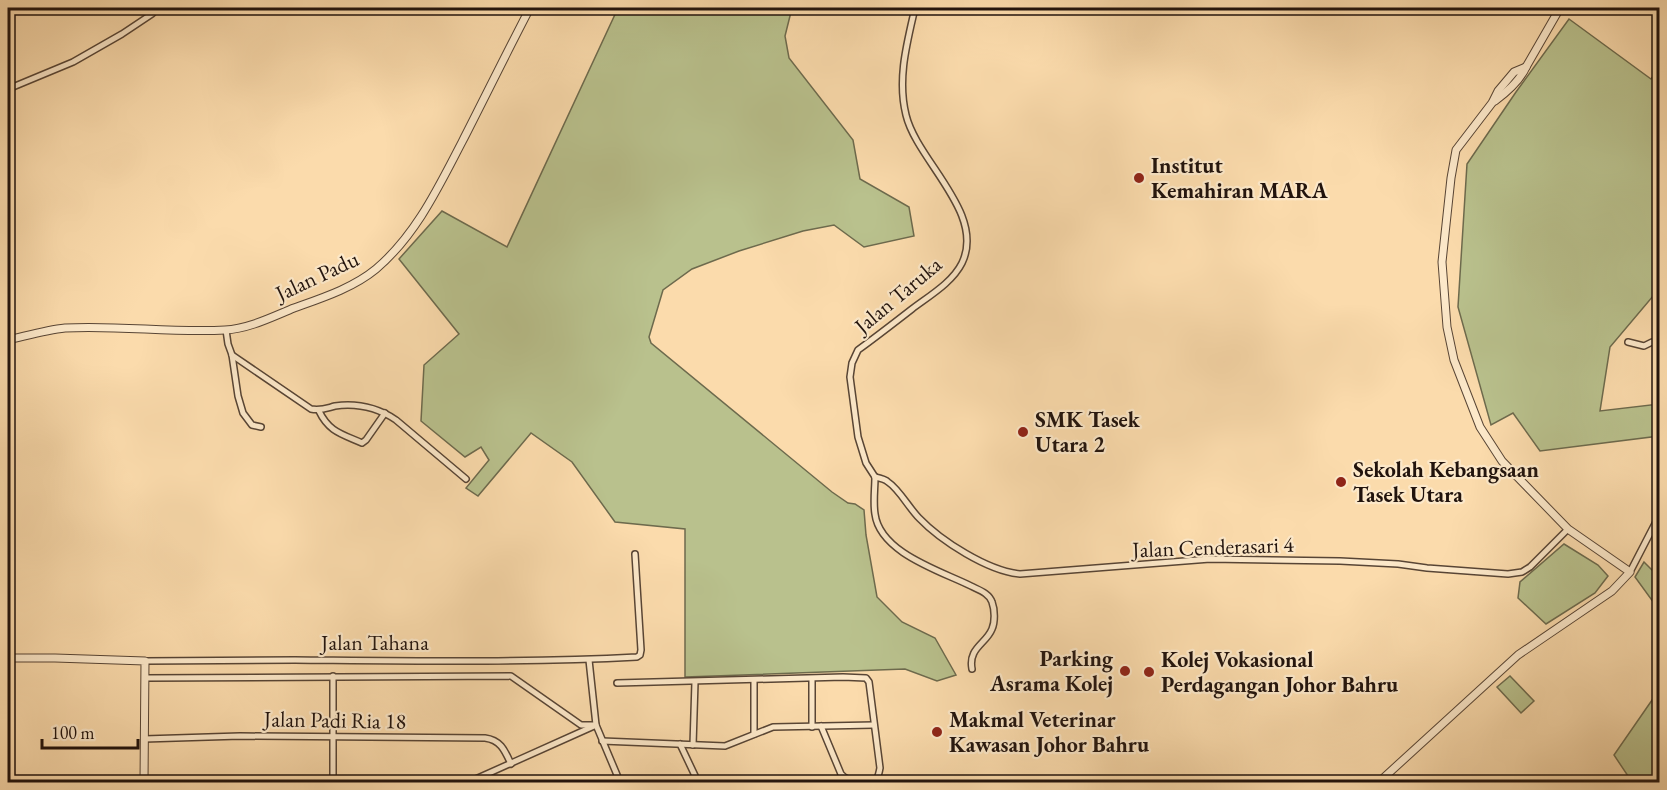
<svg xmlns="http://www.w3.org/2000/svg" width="1667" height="790" viewBox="0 0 1667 790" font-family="'EB Garamond',serif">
<rect width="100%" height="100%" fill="#fbdbac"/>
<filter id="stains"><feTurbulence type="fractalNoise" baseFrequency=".00333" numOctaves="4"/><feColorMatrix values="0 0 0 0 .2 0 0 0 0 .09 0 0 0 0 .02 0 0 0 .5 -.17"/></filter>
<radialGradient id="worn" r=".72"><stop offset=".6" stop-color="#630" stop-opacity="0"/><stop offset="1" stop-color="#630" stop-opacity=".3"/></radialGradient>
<g fill="#b9c18d" stroke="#6d6a4d" stroke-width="1.5">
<polygon points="618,8 792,8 785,36 789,58 853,140 860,179 909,207 914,236 864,247 834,225 803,231 739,251 692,269 663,290 649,337 651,343 832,492 848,503 855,504 864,510 866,535 877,597 902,622 935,638 956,675 937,681 905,669 685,677 685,529 615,522 572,462 531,433 478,496 466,488 489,460 481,447 465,457 421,421 424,365 459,334 399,259 442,211 507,247"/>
<polygon points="1569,19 1651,79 1659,68 1659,289 1610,347 1600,411 1659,404 1659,436 1540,451 1513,413 1491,425 1458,307 1467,164 1516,92"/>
<polygon points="1564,544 1598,565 1608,576 1595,593 1546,624 1518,598 1520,582"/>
<polygon points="1644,562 1659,577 1659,610 1635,577"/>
<polygon points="1510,676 1534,701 1521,713 1497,687"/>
<polygon points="1659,690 1659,782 1632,782 1614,755"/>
</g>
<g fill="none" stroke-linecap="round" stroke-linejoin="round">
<defs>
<g id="minor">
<polyline points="8,89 73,62 122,34 152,14 158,8"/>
<polyline points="226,330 228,344 232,355 238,396 243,413 252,425 261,427"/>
<polyline points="1628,342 1644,346 1652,342 1660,343"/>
<path d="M232 355 311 409C321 411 327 408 335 406 357 403 378 408 396 420L466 479"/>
<path d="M319 411C329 432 342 434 362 443L366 440 385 413"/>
<path d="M875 477C880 478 885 479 888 482 899 489 909 508 919 518 941 541 988 571 1020 574L1210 559 1340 561 1398 564 1427 568 1508 574 1522 572 1530 567 1568 529"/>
<path d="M875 477 866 463 858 437 850 377 852 363 858 350C876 337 894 323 912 309 929 296 952 283 962 263 986 213 917 161 906 115 897 79 907 43 915 8"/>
<path d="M875 477C875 489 873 502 875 514 880 553 941 571 971 586 979 590 989 593 992 602 995 610 995 622 992 629 986 644 968 648 972 669"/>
<polyline points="1630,572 1660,514"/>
<polyline points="589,660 596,725 620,782"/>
<path d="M145 661C195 661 245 660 295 660 409 661 523 663 637 657L640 655 641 650 635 554"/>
<polyline points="145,678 511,676 581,725 596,725"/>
<polyline points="754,680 754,734"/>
<path d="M617 683 843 677 866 678 869 682 880 768C879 772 879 775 877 778 869 788 847 781 841 774L821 726"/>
<polyline points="812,727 812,679"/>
<path d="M144 739 240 736 485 738C501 740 505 751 511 764"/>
<polyline points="602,741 725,746 773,727 874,725"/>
<polyline points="680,744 698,782"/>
<polyline points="693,745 695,682"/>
<polyline points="333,782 333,676"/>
<polyline points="469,782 594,726"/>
</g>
<g id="tertiary">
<path d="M1495 101C1507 92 1520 81 1526 67L1560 8"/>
<path d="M8 340C26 336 46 330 65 328 118 325 172 333 225 330 248 329 272 317 294 308 322 298 353 288 376 269 416 235 438 188 462 142 485 97 507 52 530 8"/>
<polyline points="8,658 55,658 145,661 144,782"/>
<polyline points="1379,782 1518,655 1612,591 1630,572 1568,529 1502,461 1480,427 1454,360 1447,327 1442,262 1451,178 1456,150 1492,103 1498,91 1514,72 1526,67"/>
</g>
</defs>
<use href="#minor" stroke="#584535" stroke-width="8"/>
<use href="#tertiary" stroke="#584535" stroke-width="9"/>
<use href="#minor" stroke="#fce8c9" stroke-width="5"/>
<use href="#tertiary" stroke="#fce8c9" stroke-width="7"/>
</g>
<g fill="#8f2418" stroke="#fce8c9" stroke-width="2">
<circle cx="1139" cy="178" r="6"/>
<circle cx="1023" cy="432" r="6"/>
<circle cx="1341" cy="482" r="6"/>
<circle cx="1125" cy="671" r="6"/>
<circle cx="1149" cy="672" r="6"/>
<circle cx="937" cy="732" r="6"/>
</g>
<g text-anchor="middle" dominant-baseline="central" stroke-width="4.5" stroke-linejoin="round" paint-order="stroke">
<g font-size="22" font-weight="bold" fill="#21130d" stroke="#fce8c9" text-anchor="start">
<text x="1151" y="165">Institut<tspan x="1151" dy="25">Kemahiran MARA</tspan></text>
<text x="1035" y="419">SMK Tasek<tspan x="1035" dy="25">Utara 2</tspan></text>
<text x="1353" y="469">Sekolah Kebangsaan<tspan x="1353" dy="25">Tasek Utara</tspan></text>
<text x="1113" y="658" text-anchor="end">Parking<tspan x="1113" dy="25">Asrama Kolej</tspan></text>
<text x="1161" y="659">Kolej Vokasional<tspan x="1161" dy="25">Perdagangan Johor Bahru</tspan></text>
<text x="949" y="719">Makmal Veterinar<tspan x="949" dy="25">Kawasan Johor Bahru</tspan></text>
</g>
<g font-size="22" fill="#21130d" stroke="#fce8c9">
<text transform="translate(317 276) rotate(-25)">Jalan Padu</text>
<text transform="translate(898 295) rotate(-40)">Jalan Taruka</text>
<text transform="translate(1213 547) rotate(-2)">Jalan Cenderasari 4</text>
<text x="375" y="642">Jalan Tahana</text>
<text transform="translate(335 720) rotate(1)">Jalan Padi Ria 18</text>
</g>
</g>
<rect width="1667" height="790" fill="none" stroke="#fbdbac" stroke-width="30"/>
<rect x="9" y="9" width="1649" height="772" fill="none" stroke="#21130d" stroke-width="3"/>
<rect x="15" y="15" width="1637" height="760" fill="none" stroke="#21130d" stroke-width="1.5"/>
<path d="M42 739v9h96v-9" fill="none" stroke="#21130d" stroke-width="3"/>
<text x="51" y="739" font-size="18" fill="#21130d" stroke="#fce8c9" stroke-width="4.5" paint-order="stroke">100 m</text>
<rect width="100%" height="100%" filter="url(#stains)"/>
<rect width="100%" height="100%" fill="url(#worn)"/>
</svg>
